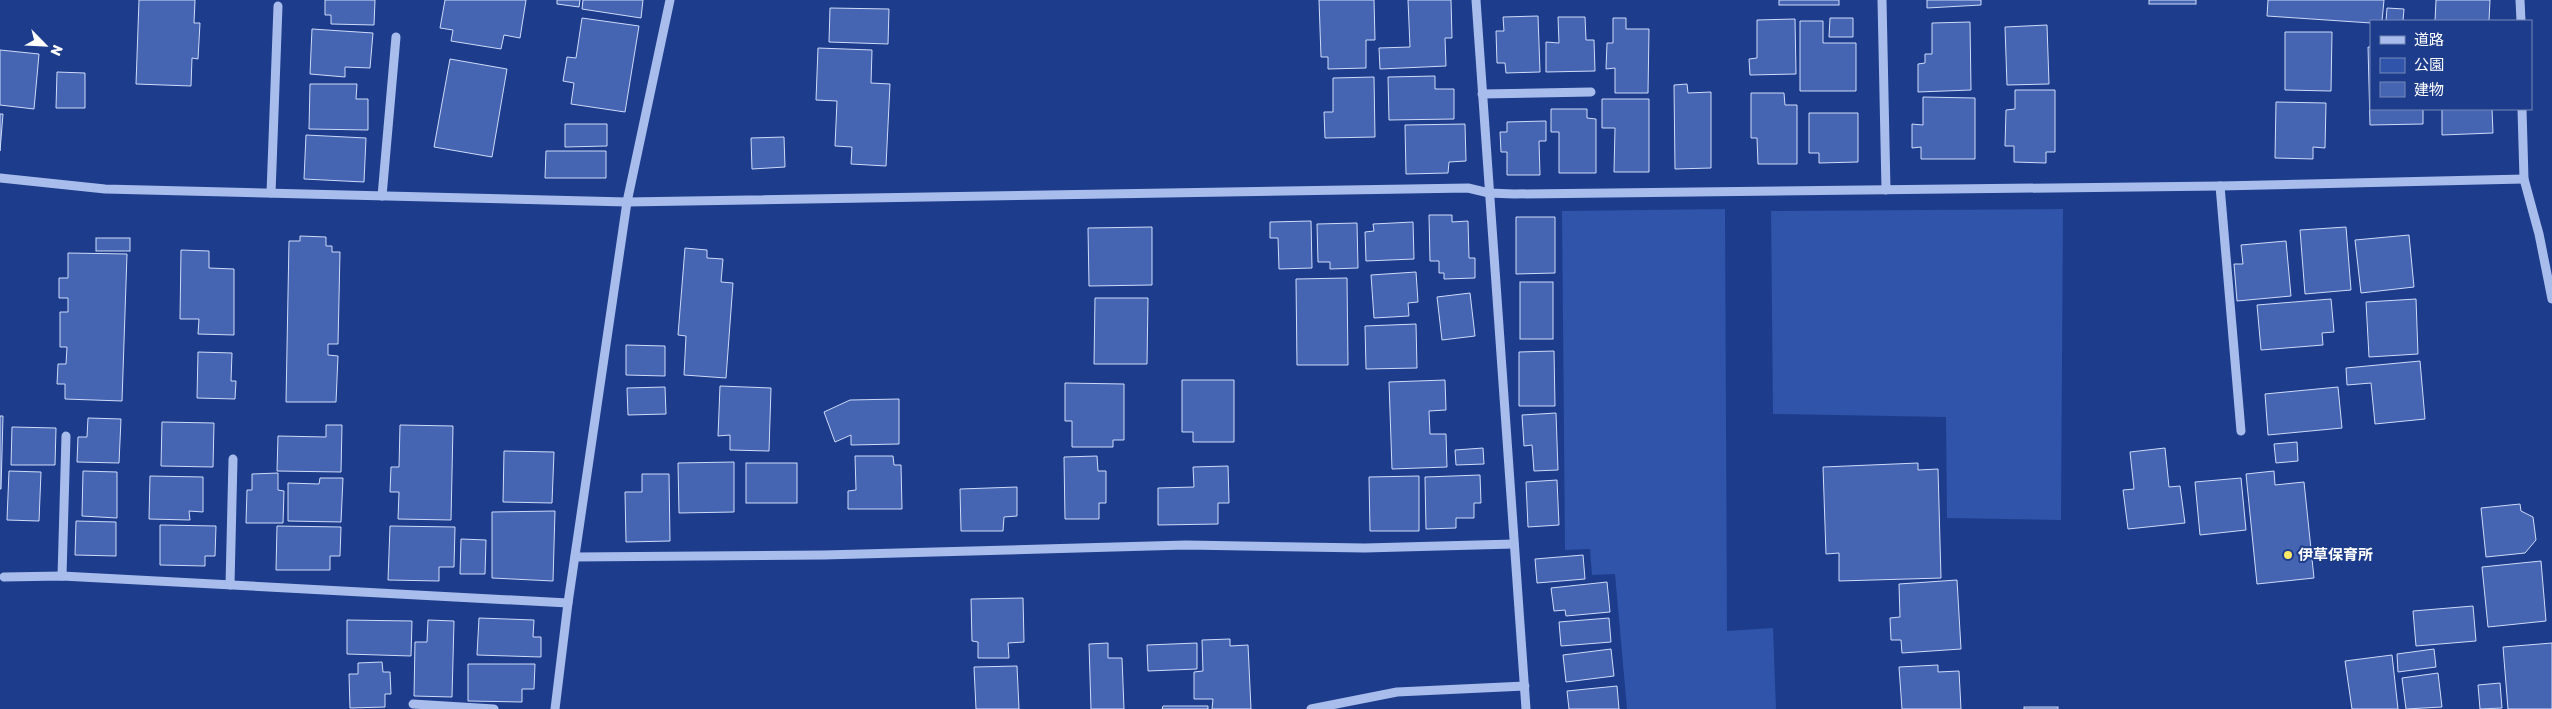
<svg xmlns="http://www.w3.org/2000/svg" width="2552" height="709" viewBox="0 0 2552 709" font-family="Rubik,'Noto Sans JP',sans-serif">
<rect width="100%" height="100%" fill="#1d3c8b"/>
<g fill="#3054a9">
<polygon points="1725,209 1727,631 1773,628 1776,709 1627,709 1615,574 1592,575 1590,549 1565,550 1562,211"/>
<polygon points="2063,209 2061,520 1947,518 1946,417 1773,414 1771,211"/>
</g>
<g fill="#4565b3" stroke="#cedbf9">
<polygon points="139,0 195,0 194,23 200,23 198,59 192,58 191,86 136,84"/>
<polygon points="325,0 375,0 374,25 331,24 331,15 325,15"/>
<polygon points="445,0 526,0 520,38 504,35 501,49 451,41 453,30 440,28"/>
<polygon points="557,0 580,0 579,7 557,4"/>
<polygon points="583,0 643,0 641,18 582,9"/>
<polygon points="1319,0 1374,0 1375,40 1366,40 1366,68 1328,69 1328,57 1321,57"/>
<polygon points="1408,0 1451,0 1452,38 1445,38 1446,66 1380,69 1379,48 1410,47"/>
<rect x="1779" y="0" width="60" height="5"/>
<polygon points="1927,0 1981,0 1981,5 1927,8"/>
<rect x="2149" y="0" width="47" height="4"/>
<polygon points="2268,0 2384,0 2382,21 2371,23 2267,16"/>
<polygon points="2436,0 2490,0 2489,21 2435,21"/>
<polygon points="830,8 889,9 888,44 829,42"/>
<polygon points="2387,8 2404,9 2403,21 2386,21"/>
<polygon points="1538,16 1540,72 1506,73 1505,63 1497,63 1496,31 1504,31 1503,17"/>
<polygon points="1558,17 1585,17 1586,40 1594,40 1595,71 1546,72 1546,42 1559,43"/>
<polygon points="582,18 639,26 625,112 571,104 574,83 563,81 567,57 576,58"/>
<polygon points="1613,18 1626,18 1626,29 1649,29 1648,93 1615,93 1615,68 1606,69 1607,43 1613,43"/>
<polygon points="1830,18 1853,18 1853,37 1829,37"/>
<polygon points="1795,19 1796,74 1750,75 1749,59 1757,58 1757,20"/>
<polygon points="1800,21 1823,21 1823,43 1856,43 1856,91 1800,91"/>
<polygon points="1970,22 1971,90 1918,92 1918,64 1925,63 1925,54 1932,54 1932,23"/>
<polygon points="2047,25 2049,84 2007,85 2005,27"/>
<polygon points="312,29 373,33 370,68 345,67 345,77 310,74"/>
<polygon points="2285,32 2332,32 2331,91 2285,90"/>
<polygon points="2368,47 2371,47 2371,109 2423,109 2423,124 2370,125"/>
<polygon points="818,48 872,50 871,83 890,84 886,166 851,164 852,147 835,146 837,101 816,100"/>
<polygon points="0,50 39,54 34,109 0,105"/>
<polygon points="450,59 507,69 492,157 434,147"/>
<polygon points="57,72 85,73 85,108 56,108"/>
<polygon points="1435,76 1435,89 1454,89 1454,119 1389,120 1388,77"/>
<polygon points="1374,77 1375,137 1325,138 1324,112 1333,112 1333,78"/>
<polygon points="310,84 357,84 356,99 368,99 368,130 309,129"/>
<polygon points="1687,84 1688,93 1711,92 1711,168 1675,169 1674,85"/>
<polygon points="2015,90 2055,90 2055,152 2046,152 2046,163 2014,162 2014,146 2005,146 2006,110 2015,109"/>
<polygon points="1751,93 1784,93 1785,105 1797,105 1797,164 1758,164 1757,138 1751,138"/>
<polygon points="1923,97 1975,98 1975,159 1921,159 1921,147 1912,148 1912,124 1923,125"/>
<polygon points="1602,99 1649,99 1649,172 1614,172 1615,128 1602,128"/>
<polygon points="2276,102 2326,103 2325,148 2313,147 2313,159 2275,158"/>
<polygon points="1551,109 1587,109 1587,118 1596,119 1596,173 1559,173 1559,132 1551,132"/>
<polygon points="2442,109 2492,109 2493,133 2442,135"/>
<polygon points="1809,113 1858,113 1858,162 1819,163 1819,153 1809,153"/>
<polygon points="0,114 3,114 0,151"/>
<polygon points="1546,121 1546,141 1539,141 1540,175 1507,175 1507,152 1501,152 1500,132 1507,132 1507,122"/>
<polygon points="565,124 607,124 607,146 565,147"/>
<polygon points="1465,124 1466,161 1449,162 1448,173 1406,174 1405,125"/>
<polygon points="306,135 366,138 364,182 304,179"/>
<polygon points="784,137 785,167 752,169 751,138"/>
<polygon points="546,151 606,151 606,178 545,178"/>
<polygon points="1429,215 1452,215 1452,222 1468,221 1469,258 1475,258 1475,278 1444,279 1444,273 1439,273 1439,261 1430,261"/>
<polygon points="1516,217 1555,217 1555,273 1516,274"/>
<polygon points="1311,221 1312,268 1279,269 1278,238 1270,238 1270,222"/>
<polygon points="1413,222 1414,259 1366,261 1365,232 1374,231 1373,224"/>
<polygon points="1357,223 1358,268 1330,269 1330,262 1318,262 1317,224"/>
<polygon points="1152,227 1152,285 1089,286 1088,228"/>
<polygon points="2346,227 2351,290 2305,294 2300,230"/>
<polygon points="2409,235 2414,287 2361,293 2355,240"/>
<polygon points="300,236 326,237 326,246 332,246 332,252 340,252 338,344 328,344 328,355 338,356 336,402 286,402 289,241 300,241"/>
<rect x="96" y="238" width="34" height="13"/>
<polygon points="2286,241 2291,296 2237,301 2234,264 2243,264 2241,245"/>
<polygon points="685,248 707,250 707,258 723,259 721,282 733,283 726,378 684,375 686,336 678,335"/>
<polygon points="181,250 209,251 209,268 234,269 234,335 198,334 199,319 180,319"/>
<polygon points="68,253 127,254 122,401 65,399 65,384 57,384 58,364 66,364 67,347 60,347 60,312 68,312 68,298 59,298 59,278 68,278"/>
<polygon points="1416,272 1418,302 1408,303 1409,316 1374,318 1371,275"/>
<polygon points="1347,278 1348,365 1297,365 1296,279"/>
<rect x="1520" y="282" width="33" height="57"/>
<polygon points="1470,293 1475,336 1442,340 1437,297"/>
<polygon points="1095,298 1148,298 1147,364 1094,364"/>
<polygon points="2331,299 2334,332 2322,333 2323,345 2261,350 2257,305"/>
<polygon points="2416,299 2418,354 2369,357 2366,302"/>
<polygon points="1416,324 1417,368 1366,369 1365,326"/>
<polygon points="626,345 665,346 665,376 626,375"/>
<polygon points="1554,351 1555,406 1519,406 1519,352"/>
<polygon points="198,352 232,353 231,381 236,381 235,399 197,398"/>
<polygon points="2420,361 2425,419 2375,424 2371,383 2347,385 2346,368"/>
<polygon points="1182,380 1234,380 1234,442 1193,442 1193,432 1182,432"/>
<polygon points="1445,380 1446,410 1429,411 1430,434 1446,434 1447,467 1392,469 1389,382"/>
<polygon points="1065,383 1124,384 1124,440 1113,440 1113,447 1072,447 1072,421 1065,421"/>
<polygon points="720,386 771,388 769,451 730,450 730,435 718,436"/>
<polygon points="665,387 666,414 628,415 627,388"/>
<polygon points="2338,387 2342,428 2268,435 2265,394"/>
<polygon points="899,399 899,444 851,445 851,435 835,442 824,412 850,400"/>
<polygon points="1556,413 1558,470 1534,471 1532,445 1524,446 1522,415"/>
<polygon points="0,416 3,416 1,489 0,489"/>
<polygon points="88,418 121,419 119,463 77,462 78,437 87,437"/>
<polygon points="162,422 214,423 213,467 161,466"/>
<polygon points="326,425 342,425 341,472 277,471 278,436 326,437"/>
<polygon points="400,425 453,426 451,520 398,519 399,492 390,492 391,467 399,467"/>
<polygon points="12,427 56,428 55,465 11,465"/>
<polygon points="2297,442 2298,461 2276,463 2274,444"/>
<polygon points="1483,448 1484,464 1456,465 1455,450"/>
<polygon points="2165,448 2169,487 2180,486 2185,523 2128,529 2123,490 2134,489 2130,452"/>
<polygon points="504,451 554,452 552,503 503,502"/>
<polygon points="855,456 893,456 894,465 901,465 902,509 848,509 848,491 856,490"/>
<polygon points="1097,456 1098,471 1106,471 1106,503 1099,503 1099,519 1065,519 1064,457"/>
<polygon points="734,462 734,512 679,513 678,463"/>
<rect x="746" y="463" width="51" height="40"/>
<polygon points="1918,463 1918,470 1938,469 1941,578 1839,581 1839,553 1826,554 1823,467"/>
<polygon points="1228,466 1229,503 1218,503 1218,524 1158,525 1158,488 1194,487 1193,467"/>
<polygon points="9,471 41,472 39,521 7,520"/>
<polygon points="83,471 117,472 117,518 82,516"/>
<polygon points="2274,471 2275,485 2304,482 2314,578 2257,584 2246,474"/>
<polygon points="278,473 278,490 284,491 283,523 246,523 247,490 252,490 252,474"/>
<polygon points="642,474 669,474 670,541 626,542 625,492 642,492"/>
<polygon points="1480,475 1481,503 1474,503 1474,518 1456,518 1456,528 1426,529 1425,477"/>
<polygon points="150,476 203,477 203,512 189,511 190,520 149,519"/>
<polygon points="1419,476 1419,531 1370,531 1369,477"/>
<polygon points="320,478 343,478 341,522 288,521 288,483 319,484"/>
<polygon points="2241,478 2246,530 2200,535 2195,482"/>
<polygon points="1557,480 1559,525 1528,527 1526,482"/>
<polygon points="1017,487 1017,516 1004,517 1003,531 961,531 960,489"/>
<polygon points="2520,504 2521,511 2533,517 2536,540 2525,553 2486,557 2481,508"/>
<polygon points="555,511 553,581 492,578 492,512"/>
<polygon points="76,521 116,522 116,556 75,555"/>
<polygon points="160,525 216,526 215,556 205,556 205,566 160,565"/>
<polygon points="277,526 341,527 340,556 330,556 330,570 276,570"/>
<polygon points="390,526 455,527 454,567 439,567 439,581 388,580"/>
<polygon points="461,539 486,540 485,574 460,574"/>
<polygon points="1583,555 1585,579 1537,583 1535,559"/>
<polygon points="2541,561 2546,621 2488,627 2482,567"/>
<polygon points="1957,580 1961,649 1902,653 1901,640 1891,640 1890,618 1900,617 1899,584"/>
<polygon points="1607,582 1610,612 1566,616 1565,610 1554,611 1551,588"/>
<polygon points="1023,598 1024,642 1008,643 1009,658 978,658 978,642 972,641 971,599"/>
<polygon points="2473,606 2476,641 2416,646 2413,611"/>
<polygon points="479,618 534,620 533,637 541,637 541,657 477,655"/>
<polygon points="1609,618 1611,642 1561,646 1559,622"/>
<polygon points="347,620 412,621 411,656 347,654"/>
<polygon points="428,620 454,621 452,697 414,696 415,642 427,642"/>
<polygon points="1230,639 1230,646 1248,645 1251,709 1212,709 1213,699 1194,699 1194,672 1203,671 1202,640"/>
<polygon points="1108,643 1108,658 1122,658 1124,709 1091,709 1089,644"/>
<polygon points="1197,643 1197,669 1148,671 1147,645"/>
<polygon points="2552,643 2552,709 2508,709 2503,647"/>
<polygon points="1611,649 1614,676 1566,682 1563,655"/>
<polygon points="2434,649 2436,667 2398,672 2397,654"/>
<polygon points="2392,655 2398,709 2352,709 2345,661"/>
<polygon points="382,662 383,672 390,672 391,694 385,694 385,707 350,708 349,674 358,674 358,663"/>
<polygon points="468,664 535,664 534,689 522,689 522,702 468,701"/>
<polygon points="1938,665 1938,672 1959,671 1961,709 1902,709 1899,667"/>
<polygon points="1017,666 1019,709 976,709 974,667"/>
<polygon points="2438,673 2442,707 2406,709 2402,678"/>
<polygon points="2500,683 2502,708 2480,709 2478,685"/>
<polygon points="1617,686 1619,709 1569,709 1567,691"/>
<polygon points="1163,706 1208,706 1208,709 1162,709"/>
<rect x="2024" y="707" width="34" height="2"/>
</g>
<g fill="none" stroke-linecap="round" stroke-linejoin="round">
<g stroke="#a8bdec" stroke-width="9">
<polyline points="1476,0 1526,709"/>
<polyline points="1882,0 1886,190"/>
<polyline points="2520,0 2521,21"/>
<polyline points="1482,94 1591,92"/>
<polyline points="2522,109 2524,179 2539,234 2552,299"/>
<polyline points="0,178 105,189 627,202 1468,188 1489,193 1514,194 2220,186 2524,179"/>
<polyline points="2220,186 2241,431"/>
<polyline points="271,193 278,6"/>
<polyline points="382,196 396,37"/>
<polyline points="575,557 824,555 1186,545 1365,548 1514,544"/>
<polyline points="62,576 66,436"/>
<polyline points="4,577 62,576 568,603"/>
<polyline points="230,585 233,459"/>
<polyline points="413,704 494,709"/>
<polyline points="555,709 568,603 627,202 670,0"/>
<polyline points="1311,709 1397,692 1525,686"/>
</g>
</g>
<circle fill="#fce867" stroke="#1d3c8b" stroke-width="2" cx="2288" cy="555" r="5"/>
<g text-anchor="middle" dominant-baseline="central" stroke-width="4" stroke-linejoin="round" paint-order="stroke">
<g font-size="15" font-weight="bold" fill="#fff" stroke="#1d3c8b" text-anchor="start">
<text x="2298" y="555">伊草保育所</text>
</g>
</g>
<rect x="2370" y="20" width="162" height="90" fill="#1d3c8b" stroke="#778ab9"/>
<rect x="2380" y="36" width="25" height="8" fill="#a8bdec" stroke="#778ab9"/>
<text x="2414" y="45" font-size="15" fill="#ffffff">道路</text>
<rect x="2380" y="58" width="25" height="15" fill="#3054a9" stroke="#778ab9"/>
<text x="2414" y="70" font-size="15" fill="#ffffff">公園</text>
<rect x="2380" y="82" width="25" height="15" fill="#4565b3" stroke="#778ab9"/>
<text x="2414" y="95" font-size="15" fill="#ffffff">建物</text>
<g transform="translate(45 45) rotate(114)" stroke="#1d3c8b" stroke-width="4" paint-order="stroke">
<path d="M0-4L9 19L0 12L-9 19Z" fill="#ffffff"/>
<text y="-8" font-size="14" font-weight="bold" text-anchor="middle" fill="#ffffff">N</text>
</g>
</svg>
